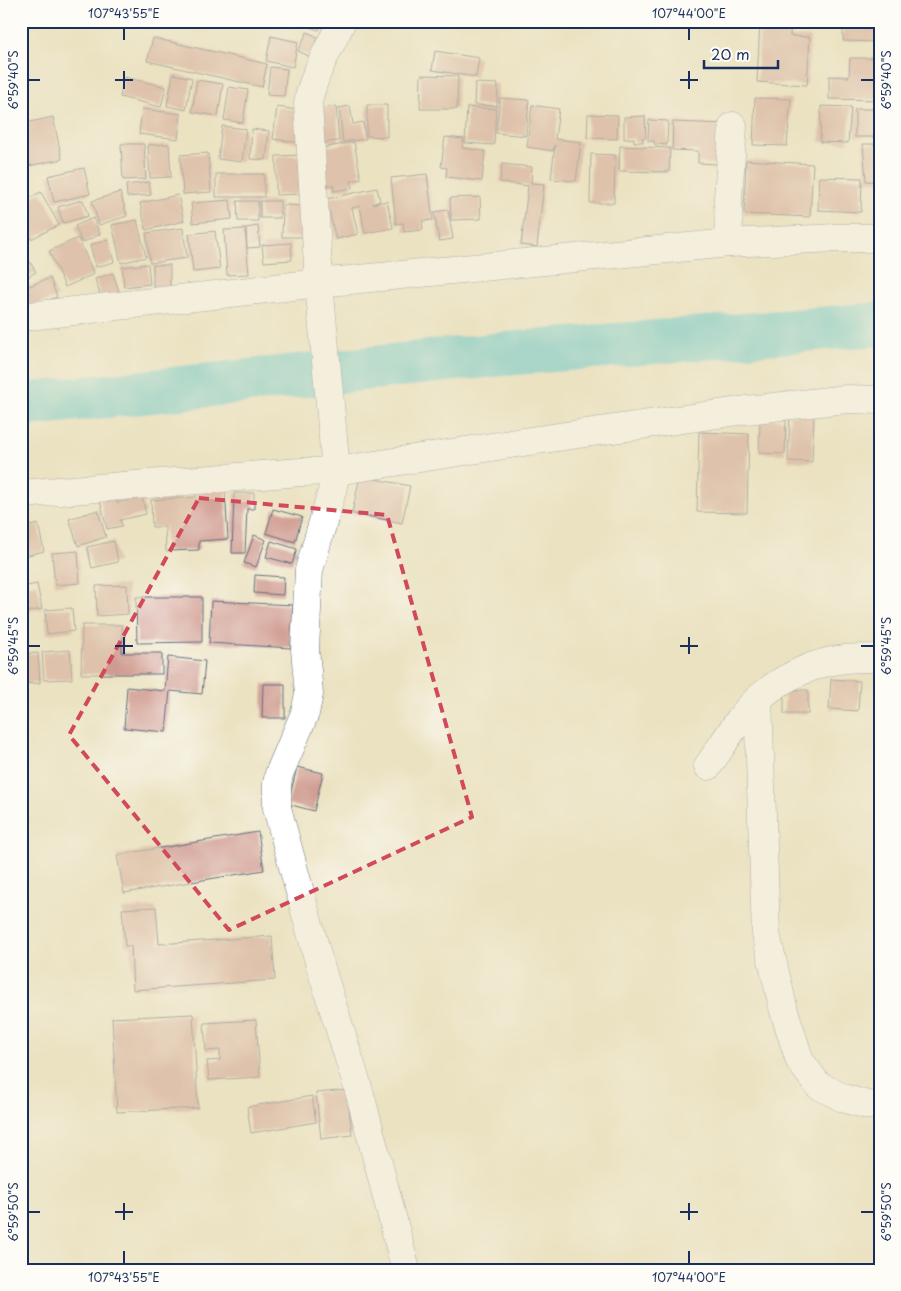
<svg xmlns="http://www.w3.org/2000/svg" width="901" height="1291" viewBox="0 0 901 1291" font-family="'Playpen Sans',sans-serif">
<rect width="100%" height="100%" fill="#fdfcf7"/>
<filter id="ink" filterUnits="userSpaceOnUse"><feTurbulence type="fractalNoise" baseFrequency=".02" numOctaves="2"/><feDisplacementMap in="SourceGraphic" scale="10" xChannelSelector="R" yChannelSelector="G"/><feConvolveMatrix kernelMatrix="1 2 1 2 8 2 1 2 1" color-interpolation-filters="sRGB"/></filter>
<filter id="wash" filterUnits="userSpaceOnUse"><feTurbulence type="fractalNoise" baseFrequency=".0096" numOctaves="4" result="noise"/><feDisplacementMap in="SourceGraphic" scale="20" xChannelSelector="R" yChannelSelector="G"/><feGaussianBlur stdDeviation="1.12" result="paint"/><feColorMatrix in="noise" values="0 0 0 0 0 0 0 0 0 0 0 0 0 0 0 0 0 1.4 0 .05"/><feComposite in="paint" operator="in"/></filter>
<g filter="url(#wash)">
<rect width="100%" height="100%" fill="#ebe2c1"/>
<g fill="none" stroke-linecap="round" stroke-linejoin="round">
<polyline stroke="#5ac7d0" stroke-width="44" points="21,405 504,354 880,324"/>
</g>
<g id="blocks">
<g fill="#d09c91">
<polygon points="134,21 164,21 161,30"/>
<polygon points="297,21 322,21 319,30 296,23"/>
<polygon points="760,21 791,21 790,36 810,37 807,85 757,82"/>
<polygon points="867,21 880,21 880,42 843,41 843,28 867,29"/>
<polygon points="307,32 323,40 313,58 298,51"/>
<polygon points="271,36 298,42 293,67 266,61"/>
<polygon points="153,38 267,64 262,87 147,61"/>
<polygon points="435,51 479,58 476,77 432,70"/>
<polygon points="850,58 880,58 880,100 829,99 829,76 849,77"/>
<polygon points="270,67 287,69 284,96 267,95"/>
<polygon points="173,74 192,78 186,110 167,106"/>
<polygon points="421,75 458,76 457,109 420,109"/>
<polygon points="124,77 166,87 161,107 120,97"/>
<polygon points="197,80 223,84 218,116 192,112"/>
<polygon points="475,83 498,84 497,106 474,105"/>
<polygon points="229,87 248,90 243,123 224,120"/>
<polygon points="500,98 529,100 526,136 496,133"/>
<polygon points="755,98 791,99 787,146 753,145"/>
<polygon points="367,105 387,105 387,137 367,136"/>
<polygon points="532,105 559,109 555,139 581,142 576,181 551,179 555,145 553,151 527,147"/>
<polygon points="336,106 339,141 319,143 316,109"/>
<polygon points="350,106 353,124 363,122 366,139 343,142 339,108"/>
<polygon points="821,106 851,107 848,143 820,142"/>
<polygon points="277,107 305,111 300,143 273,139"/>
<polygon points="467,107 496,109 494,145 465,143"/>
<polygon points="142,109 181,114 178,139 139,134"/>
<rect x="855" y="109" width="25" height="28"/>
<polygon points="588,114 618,115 617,139 587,138"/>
<polygon points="645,116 646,138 642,138 643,142 634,142 634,138 624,139 624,117"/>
<polygon points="53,117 62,159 28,166 21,134 21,124"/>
<polygon points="649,120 668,121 667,145 654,144 654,141 648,141"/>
<polygon points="673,122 727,124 717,164 698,163 698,151 672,150"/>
<polygon points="222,126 246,129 242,162 218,159"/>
<polygon points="252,129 269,131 266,160 250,159"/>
<polygon points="445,137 464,139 462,148 485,151 482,181 446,177 447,168 441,167"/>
<polygon points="354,142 361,179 351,181 352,188 334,191 333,185 323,186 317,149"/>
<polygon points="121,144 144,144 146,179 123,180"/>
<polygon points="169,144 171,177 150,178 148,145"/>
<polygon points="863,144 880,144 880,182 866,181"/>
<polygon points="620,146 670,148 669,172 619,171"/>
<polygon points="208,153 211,192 183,194 180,155"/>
<polygon points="591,154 615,155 614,203 590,203"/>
<polygon points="303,155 303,194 276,195 276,156"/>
<polygon points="746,160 813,164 810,217 744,214"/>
<polygon points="502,164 532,167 531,183 544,184 537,247 521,245 528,186 500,182"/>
<polygon points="84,168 90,194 54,202 48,176"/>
<rect x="216" y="174" width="48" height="23"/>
<polygon points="427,174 433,220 422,221 423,230 404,232 403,223 396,224 391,178"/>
<polygon points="819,177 862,178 861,212 818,210"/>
<polygon points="149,182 151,195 127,197 126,185"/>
<polygon points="377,188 380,201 372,204 387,201 393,228 365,233 360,206 352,208 358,234 336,239 326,199"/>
<polygon points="41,192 59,225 31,239 21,221 21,202"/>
<polygon points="120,192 127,216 99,225 92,201"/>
<polygon points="178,195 184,221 146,230 140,203"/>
<polygon points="480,197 481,219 451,220 450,198"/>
<polygon points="83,200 88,216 63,223 58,207"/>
<polygon points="230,200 232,219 193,223 191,203"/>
<polygon points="237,201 258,201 258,221 238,221"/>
<rect x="260" y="201" width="20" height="17"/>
<polygon points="283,205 311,206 311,237 282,237"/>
<polygon points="448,210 453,239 439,241 434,212"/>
<polygon points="93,218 100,234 82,243 75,226"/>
<polygon points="137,220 146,257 121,263 112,225"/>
<polygon points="258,226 260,247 247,248 246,228"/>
<polygon points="183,228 187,258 150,263 146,233"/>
<polygon points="245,229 249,274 227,275 224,230"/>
<polygon points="215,231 220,269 193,272 189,234"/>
<polygon points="78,238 94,274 65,287 49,251"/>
<polygon points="108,240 114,262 96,267 90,245"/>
<polygon points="291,243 292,260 264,262 262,245"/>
<polygon points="23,250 36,272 21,281 21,252"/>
<polygon points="148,264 150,284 124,287 122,267"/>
<rect x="153" y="265" width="17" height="30"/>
<polygon points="113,273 120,294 102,300 95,279"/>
<polygon points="50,278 57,297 24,309 21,301 21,289"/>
<polygon points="790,415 814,416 812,462 788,461"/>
<polygon points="760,419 786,420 785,454 759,453"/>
<polygon points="699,432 749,434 747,513 697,512"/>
<polygon points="360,476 410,486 402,523 352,513"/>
<polygon points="114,488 117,503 142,497 146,514 120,520 122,526 107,529 98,492"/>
<polygon points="225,489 228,539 199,541 199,550 166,551 165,527 152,527 151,500 196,497 196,492"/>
<polygon points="234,493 254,493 254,509 247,509 245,553 232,553"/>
<polygon points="273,509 302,517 295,542 266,533"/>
<polygon points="98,510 106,537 78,546 69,519"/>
<polygon points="38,524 44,551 21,557 21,528"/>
<polygon points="254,535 266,540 256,567 244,563"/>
<polygon points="114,541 118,562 92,568 87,547"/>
<polygon points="271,541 297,549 292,564 266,557"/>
<polygon points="78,551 80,583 55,585 52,553"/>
<polygon points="255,575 284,577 283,595 254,593"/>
<polygon points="37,584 42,609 21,613 21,587"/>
<polygon points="127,585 128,614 97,616 96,586"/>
<polygon points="136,597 202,597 202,642 137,643"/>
<polygon points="211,601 293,605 291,648 209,643"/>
<polygon points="72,608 74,631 47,634 45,610"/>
<polygon points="82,625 122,625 122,653 162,653 162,674 81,674"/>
<polygon points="70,650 72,679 44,680 42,652"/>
<polygon points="38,653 40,683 21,684 21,654"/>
<polygon points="168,657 205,661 202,694 170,691 166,732 124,728 127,687 165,691"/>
<polygon points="831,679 860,681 858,711 829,709"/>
<polygon points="878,679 880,679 880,728 877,728"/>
<polygon points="263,684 285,684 285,718 262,718"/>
<rect x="784" y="690" width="24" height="24"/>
<polygon points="297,767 323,773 314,811 288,804"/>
<polygon points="258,832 264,870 124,893 117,855"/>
<polygon points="156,907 159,944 272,936 275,980 133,990 131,946 125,946 122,909"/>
<polygon points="193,1014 198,1108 117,1112 112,1018"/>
<polygon points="256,1020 260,1077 209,1080 207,1061 220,1060 220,1050 206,1051 204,1023"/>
<polygon points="347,1090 352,1135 321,1139 316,1093"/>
<polygon points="312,1096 316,1122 251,1133 247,1107"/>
</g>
</g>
</g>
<g filter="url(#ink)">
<use href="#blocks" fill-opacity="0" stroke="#646e81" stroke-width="1"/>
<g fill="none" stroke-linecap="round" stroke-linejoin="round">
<defs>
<g id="minor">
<path d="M342 21C330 47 313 74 308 103L319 283 336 471 332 491 309 570 305 649 309 694 305 713 279 774 277 784V808L319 962 360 1094 406 1270"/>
<polyline points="729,243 728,198 733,126"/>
<polyline points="21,317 319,283 729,243 836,238 880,238"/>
<polyline points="21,494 301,472 336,471 523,442 746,410 847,399 880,400"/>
<polyline points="758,699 766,934 784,1011 800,1061 818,1085 843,1098 867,1105 880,1106"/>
<path d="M708 766C723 745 739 716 759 698 781 678 815 662 845 659 856 658 868 658 880 658"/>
</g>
</defs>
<use href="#minor" stroke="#646e81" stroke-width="29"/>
<use href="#minor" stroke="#fff" stroke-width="28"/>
</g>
</g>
<path d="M0 0H901V1291H0ZM199 498 387 515 472 817 229 930 69 735Z" fill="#ebe2c1" fill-opacity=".55" fill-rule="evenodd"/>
<path fill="none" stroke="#d1495b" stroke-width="4" stroke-dasharray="10 6" stroke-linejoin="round" d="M199 498 387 515 472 817 229 930 69 735Z"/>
<path fill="none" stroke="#1b2f5e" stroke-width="2" d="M124 28V40M689 28V40M124 71V89M689 71V89M28 80H40M115 80H133M680 80H698M861 80H874M124 637V654M689 637V654M28 646H40M115 646H133M680 646H698M861 646H874M124 1203V1220M689 1203V1220M28 1212H40M115 1212H133M680 1212H698M861 1212H874M124 1251V1264M689 1251V1264"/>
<rect width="901" height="1291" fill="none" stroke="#fdfcf7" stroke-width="55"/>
<path d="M704 60v8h74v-8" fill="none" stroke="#1b2f5e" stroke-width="2.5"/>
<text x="711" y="60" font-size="15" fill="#1b2f5e" stroke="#fdfcf7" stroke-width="4" paint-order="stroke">20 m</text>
<rect x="28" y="28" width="846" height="1236" fill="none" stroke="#1b2f5e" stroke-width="2"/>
<g font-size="12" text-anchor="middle" fill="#1b2f5e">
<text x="124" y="18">107°43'55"E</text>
<text x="689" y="18">107°44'00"E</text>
<text transform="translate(14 80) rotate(-90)" y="4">6°59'40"S</text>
<text transform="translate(887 80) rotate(-90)" y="4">6°59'40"S</text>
<text transform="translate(14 646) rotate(-90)" y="4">6°59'45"S</text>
<text transform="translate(887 646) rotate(-90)" y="4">6°59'45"S</text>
<text transform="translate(14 1212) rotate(-90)" y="4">6°59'50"S</text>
<text transform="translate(887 1212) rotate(-90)" y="4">6°59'50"S</text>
<text x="124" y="1282">107°43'55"E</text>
<text x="689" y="1282">107°44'00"E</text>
</g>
</svg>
